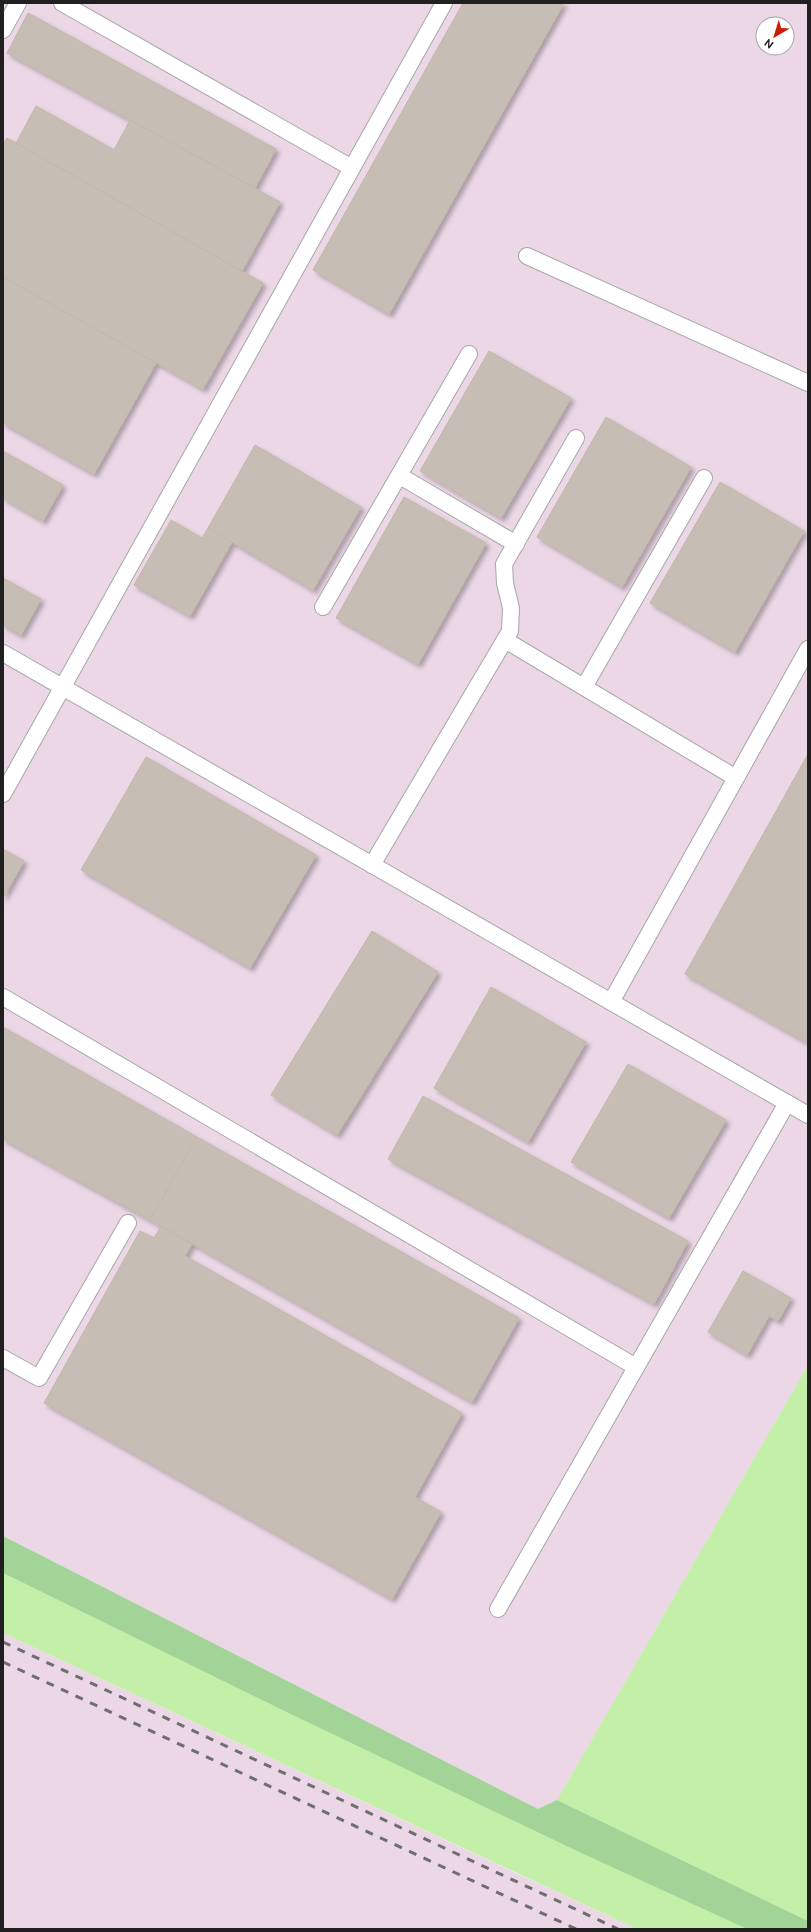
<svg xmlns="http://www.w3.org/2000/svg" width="811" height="1932" viewBox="0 0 811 1932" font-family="Ubuntu,sans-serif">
<defs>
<filter id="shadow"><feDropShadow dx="3.5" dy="3.5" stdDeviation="2" flood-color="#0004"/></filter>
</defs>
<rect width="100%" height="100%" fill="#f1efe6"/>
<g fill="#ebd7e5" fill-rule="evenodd">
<path d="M3 3H808V1365L557 1800 538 1810 3 1536ZM763 24H787V48H763Z"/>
<polygon points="3,1633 507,1869 637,1929 3,1929"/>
</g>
<g fill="#c3efa8">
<polygon points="808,1365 808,1921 557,1800"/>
<path d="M3 1573C250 1694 497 1814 747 1929H637L3 1633Z"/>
</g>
<polygon fill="#a2d498" points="3,1536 538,1809 557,1800 808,1921 808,1929 747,1929 575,1850 299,1718 3,1573"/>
<g fill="#c6beb5" stroke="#c4b7a7" filter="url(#shadow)">
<polygon points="463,3 564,3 389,314 313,270"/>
<polygon points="28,13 276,149 255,188 7,53"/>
<polygon points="36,106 114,150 130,120 280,202 242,271 16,143"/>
<polygon points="7,138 263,283 203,389 3,277 3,145"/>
<polygon points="3,277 156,363 94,474 3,423"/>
<polygon points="489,351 571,398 501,518 420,471"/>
<polygon points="606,417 691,467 622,587 537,537"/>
<polygon points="255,445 361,507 313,590 208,528"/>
<polygon points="3,451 63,485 43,521 3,498"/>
<polygon points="720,482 804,531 735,652 650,603"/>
<polygon points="404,497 486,543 418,664 336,618"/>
<polygon points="171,520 202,538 208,528 232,542 190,616 134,585"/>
<polygon points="3,578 41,599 21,635 3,625"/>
<polygon points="808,754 808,1043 685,974"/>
<polygon points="146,757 316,855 250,968 81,870"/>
<polygon points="3,849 24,861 3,898"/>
<polygon points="372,931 438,972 337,1135 271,1095"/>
<polygon points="491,987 586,1042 528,1142 434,1088"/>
<polygon points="3,1027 197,1137 150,1220 3,1139"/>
<polygon points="628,1064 726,1120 669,1218 571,1162"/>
<polygon points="423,1096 688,1241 654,1304 388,1159"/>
<polygon points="197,1137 519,1318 472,1402 150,1220"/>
<polygon points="161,1226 192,1244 185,1256 462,1413 415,1497 441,1512 392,1599 44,1403 140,1231 154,1238"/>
<polygon points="743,1271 791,1298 778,1321 769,1316 747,1355 708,1332"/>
</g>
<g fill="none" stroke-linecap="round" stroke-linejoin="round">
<defs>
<g id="service">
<polyline points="62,3 352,168"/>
<polyline points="3,30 18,3"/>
<polyline points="527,256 808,383"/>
<polyline points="400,476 516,544"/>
<polyline points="323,607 469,354"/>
<polyline points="505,640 736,778"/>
<polyline points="3,653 808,1115"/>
<polyline points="584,687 704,478"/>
<polyline points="3,794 444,3"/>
<polyline points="372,865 510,631 511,608 505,583 504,564 576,438"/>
<polyline points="3,997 636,1367"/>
<polyline points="611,1002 808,649"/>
<polyline points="3,1358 39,1378 128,1223"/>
<polyline points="498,1609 787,1103"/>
</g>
</defs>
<use href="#service" stroke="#a7a7a7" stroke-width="18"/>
<use href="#service" stroke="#fff" stroke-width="16"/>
<g stroke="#6e6e6e" stroke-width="3" stroke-dasharray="8 8" stroke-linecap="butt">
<polyline points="3,1642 618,1929"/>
<polyline points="3,1662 576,1929"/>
</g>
</g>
<rect width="811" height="1932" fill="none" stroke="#202020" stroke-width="8"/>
<g transform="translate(775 36) rotate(218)"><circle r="19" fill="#ffffff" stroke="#a6a6a6"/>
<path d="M0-3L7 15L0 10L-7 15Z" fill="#d01900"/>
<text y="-6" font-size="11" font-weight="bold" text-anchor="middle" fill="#202020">N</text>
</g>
</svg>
